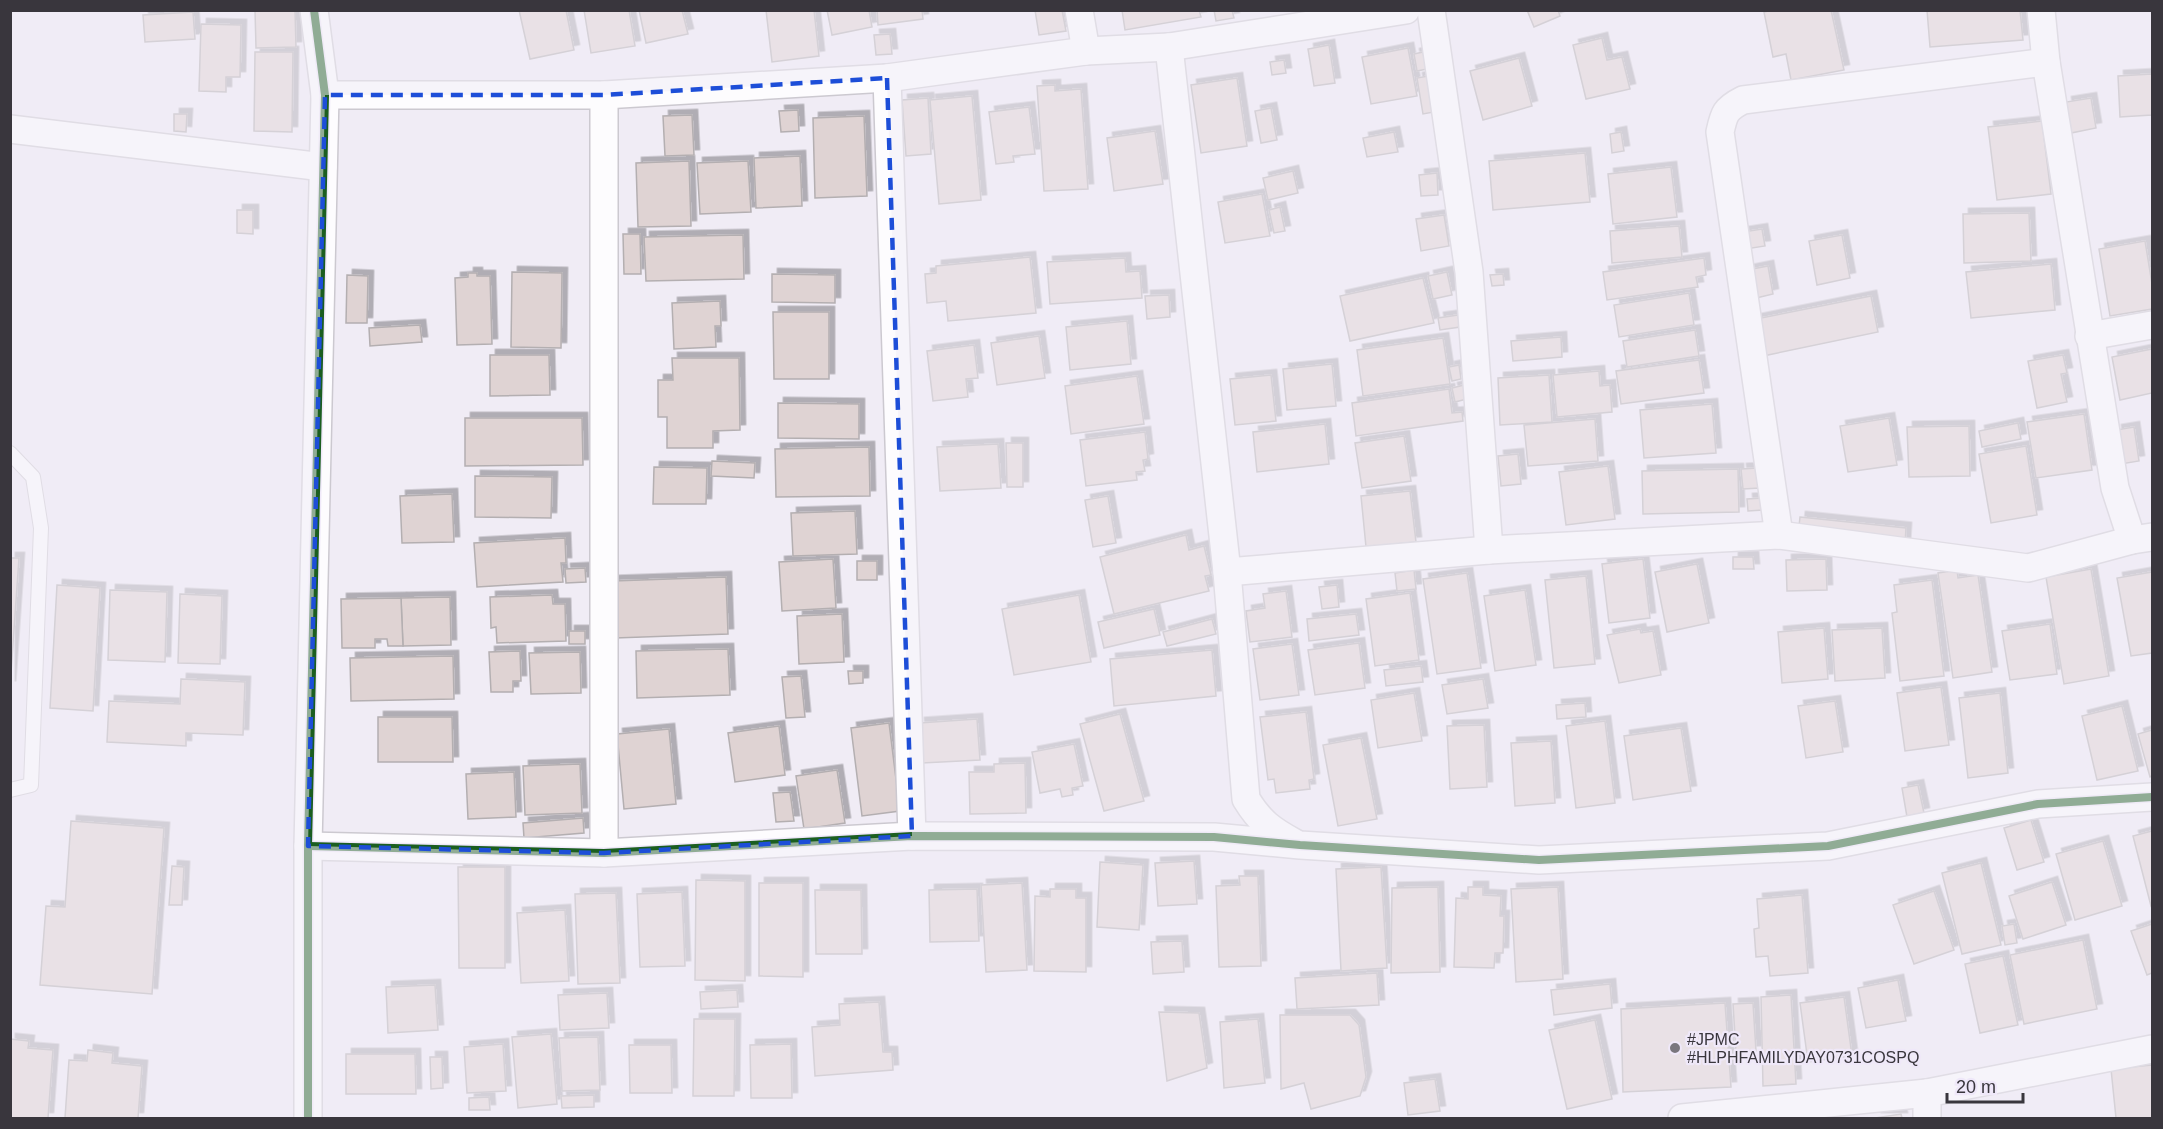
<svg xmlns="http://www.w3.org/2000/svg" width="2163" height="1129" viewBox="0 0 2163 1129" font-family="Helvetica,sans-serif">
<defs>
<filter id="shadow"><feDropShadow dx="5.5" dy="-5.5" stdDeviation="0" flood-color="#0004"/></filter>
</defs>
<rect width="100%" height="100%" fill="#f0ecf5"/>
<g fill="#dfd3d3" stroke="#b4afb1" stroke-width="1.5" filter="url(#shadow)">
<polygon points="255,10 295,10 296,47 256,48"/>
<polygon points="519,10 566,10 574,50 530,59"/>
<polygon points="584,10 629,10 635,46 591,53"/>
<polygon points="639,10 682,10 688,34 646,43"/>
<polygon points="766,10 814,10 819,56 772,62"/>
<polygon points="827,10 869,10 872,27 832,35"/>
<polygon points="877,10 922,10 923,19 878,25"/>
<polygon points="1035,10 1062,10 1066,31 1039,35"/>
<polygon points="1122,10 1199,10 1201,17 1125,30"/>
<polygon points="1214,10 1232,10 1234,18 1216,21"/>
<polygon points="1527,10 1558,10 1560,16 1534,27"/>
<polygon points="1773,10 1831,10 1844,70 1791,80 1786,54 1773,57 1764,12"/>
<polygon points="1927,10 2020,10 2023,40 1930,47"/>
<polygon points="193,12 195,39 145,42 143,15"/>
<polygon points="201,24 241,25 240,77 226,77 226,92 199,91"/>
<polygon points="890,34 892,54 876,55 874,35"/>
<polygon points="1602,38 1607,60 1622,57 1630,89 1586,99 1573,45"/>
<polygon points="1329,45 1335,83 1314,86 1308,49"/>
<polygon points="1408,48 1417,96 1371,104 1362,57"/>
<polygon points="255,52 293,52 292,132 254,131"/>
<polygon points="1423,52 1427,69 1417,71 1414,54"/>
<polygon points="1519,58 1532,106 1483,120 1470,71"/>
<polygon points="1284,60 1286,73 1272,75 1270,62"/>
<polygon points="2152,74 2152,115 2120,117 2118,76"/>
<polygon points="1428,76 1434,112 1423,114 1417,78"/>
<polygon points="1237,78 1247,146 1201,153 1191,85"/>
<polygon points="1055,85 1055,91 1081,89 1088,189 1044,191 1037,86"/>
<polygon points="972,96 981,200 939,204 930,100"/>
<polygon points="928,98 931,154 906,156 902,100"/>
<polygon points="2091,98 2096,128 2071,133 2066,102"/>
<polygon points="1029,107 1035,154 1013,156 1014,162 996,164 989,112"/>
<polygon points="1271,108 1277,140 1261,143 1255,111"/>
<polygon points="798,110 799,131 781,132 779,111"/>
<polygon points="174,114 187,114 186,132 174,131"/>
<polygon points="692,115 694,155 665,156 663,116"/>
<polygon points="864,116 867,196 815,198 813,118"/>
<polygon points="2042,121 2051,194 1997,200 1988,127"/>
<polygon points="1155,131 1163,184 1114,191 1107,138"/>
<polygon points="1394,132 1398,152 1367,157 1363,138"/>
<polygon points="1621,132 1624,151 1612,153 1610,134"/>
<polygon points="1585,153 1590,202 1493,210 1489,161"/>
<polygon points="800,156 802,206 756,208 754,158"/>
<polygon points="689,161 691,226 638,227 636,163"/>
<polygon points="748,161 751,212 700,214 697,163"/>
<polygon points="1671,167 1677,217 1613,224 1608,174"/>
<polygon points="1293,171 1298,193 1268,200 1263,178"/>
<polygon points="1437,173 1438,195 1421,196 1419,175"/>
<polygon points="1262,194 1270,236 1225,243 1218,202"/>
<polygon points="1280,207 1285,231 1274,233 1269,210"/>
<polygon points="237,210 253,210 253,234 237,233"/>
<polygon points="2029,213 2031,261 1964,263 1963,214"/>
<polygon points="1444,215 1449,246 1421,251 1416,219"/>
<polygon points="1679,226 1682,257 1612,263 1610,231"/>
<polygon points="1762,229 1765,246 1746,249 1743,232"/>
<polygon points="623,234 640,234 641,274 624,274"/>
<polygon points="743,235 744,279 646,281 644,237"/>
<polygon points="1842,235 1850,278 1817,285 1809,241"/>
<polygon points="2145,241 2152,284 2152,309 2110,316 2099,249"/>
<polygon points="1030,257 1036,313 948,321 946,301 927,303 925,274 936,273 936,266"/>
<polygon points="1125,258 1126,272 1140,271 1142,298 1050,304 1047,262"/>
<polygon points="1704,258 1706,275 1696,277 1698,287 1607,300 1603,272"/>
<polygon points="2051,264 2055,310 1971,318 1966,272"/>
<polygon points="1768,266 1773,294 1752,299 1747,270"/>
<polygon points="512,272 562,273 561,348 511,347"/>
<polygon points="1447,272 1452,295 1433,299 1428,276"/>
<polygon points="468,273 477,273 477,276 490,276 492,344 457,345 455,278 468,277"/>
<polygon points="772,274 835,275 835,303 772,302"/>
<polygon points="1503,274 1504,285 1492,286 1490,275"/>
<polygon points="347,275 368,276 367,323 346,323"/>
<polygon points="1423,278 1434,323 1350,341 1340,296"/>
<polygon points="1689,293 1694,325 1619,337 1614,305"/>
<polygon points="1169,295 1170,317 1147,319 1145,296"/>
<polygon points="1871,296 1878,332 1763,356 1756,319"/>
<polygon points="720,301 721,326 715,326 716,347 674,349 672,303"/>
<polygon points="773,312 829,312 829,379 774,379"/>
<polygon points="1458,315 1460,327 1440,330 1438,318"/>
<polygon points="1127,321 1131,364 1070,370 1066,327"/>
<polygon points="420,325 422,342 370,346 369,328"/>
<polygon points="1695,330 1699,356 1627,367 1623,341"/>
<polygon points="1039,336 1045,378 997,385 991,343"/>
<polygon points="1561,337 1562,357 1513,361 1511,341"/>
<polygon points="1443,338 1450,384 1363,396 1357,350"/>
<polygon points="974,345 978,378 966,379 968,397 933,401 927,351"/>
<polygon points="2152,349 2152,393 2120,400 2112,357"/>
<polygon points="490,355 549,355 550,395 490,396"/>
<polygon points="2063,355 2067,373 2061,374 2067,402 2037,408 2028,361"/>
<polygon points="672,358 739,358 740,430 713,431 713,448 667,448 667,417 658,417 658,380 673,380"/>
<polygon points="1699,360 1704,393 1621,404 1616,371"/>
<polygon points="1332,364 1336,406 1287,410 1283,369"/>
<polygon points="1459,365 1461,379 1452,381 1449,367"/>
<polygon points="1599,371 1600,386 1610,385 1612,412 1557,417 1553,375"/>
<polygon points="1271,375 1276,421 1235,425 1230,379"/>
<polygon points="1549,375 1552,422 1500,425 1498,378"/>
<polygon points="1137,376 1144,424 1071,434 1065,386"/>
<polygon points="1464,385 1467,399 1455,402 1452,388"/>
<polygon points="1449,389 1452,413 1462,412 1463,421 1356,436 1352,403"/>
<polygon points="778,403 859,404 859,439 778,438"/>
<polygon points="1712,404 1716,453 1644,458 1640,410"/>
<polygon points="2084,414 2092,470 2036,478 2027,422"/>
<polygon points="465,418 582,418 583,465 465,466"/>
<polygon points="1889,418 1897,465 1848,472 1840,426"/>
<polygon points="1595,419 1598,461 1528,466 1524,425"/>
<polygon points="2018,423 2021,439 1982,447 1979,431"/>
<polygon points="1325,424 1329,464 1257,472 1253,432"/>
<polygon points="1969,426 1970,476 1909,477 1907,427"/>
<polygon points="2134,427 2139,461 2121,464 2116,430"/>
<polygon points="1145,432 1148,459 1143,460 1145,471 1136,472 1137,480 1086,486 1080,440"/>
<polygon points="1404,436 1411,481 1362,488 1355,443"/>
<polygon points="1006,443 1023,443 1023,487 1007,487"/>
<polygon points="998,444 1001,488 940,491 937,447"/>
<polygon points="2026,446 2037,515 1991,523 1979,454"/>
<polygon points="869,447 870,496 776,497 775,449"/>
<polygon points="1518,454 1521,484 1501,486 1498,456"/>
<polygon points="712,461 755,463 754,478 711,476"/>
<polygon points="1608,466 1615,519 1566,525 1559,472"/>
<polygon points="654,467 707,468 706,504 653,504"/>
<polygon points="1758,468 1760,488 1743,489 1741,469"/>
<polygon points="1738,469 1739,512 1643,514 1642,471"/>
<polygon points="475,476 552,477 551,518 475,517"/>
<polygon points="1410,491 1416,542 1366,547 1361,496"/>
<polygon points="452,494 454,542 402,543 400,496"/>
<polygon points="1108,496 1116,543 1093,547 1085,500"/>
<polygon points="1762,498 1763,510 1748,511 1747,499"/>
<polygon points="855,511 857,554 793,556 791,513"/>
<polygon points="1800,517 1906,528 1905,544 1798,535"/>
<polygon points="1186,535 1189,550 1204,546 1211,575 1205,576 1209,591 1114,614 1100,557"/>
<polygon points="565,538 566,563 561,563 563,582 477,587 474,543"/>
<polygon points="1733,557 1753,557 1754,569 1733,569"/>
<polygon points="10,558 19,558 10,687"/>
<polygon points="833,559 836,608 782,611 779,562"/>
<polygon points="1643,559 1650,618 1609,623 1602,564"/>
<polygon points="1826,559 1827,590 1787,591 1786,560"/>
<rect x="857" y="561" width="20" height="19"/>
<polygon points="1697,564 1709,623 1667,632 1655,572"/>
<polygon points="585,568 586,582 566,583 565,569"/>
<polygon points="2091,569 2109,676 2064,684 2046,577"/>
<polygon points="1414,570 1416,589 1397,591 1395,573"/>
<polygon points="1957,570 1958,578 1978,575 1992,672 1953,678 1938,573"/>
<polygon points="2152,572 2152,653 2131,656 2117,578"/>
<polygon points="1467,573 1481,668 1437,674 1423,579"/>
<polygon points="1586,576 1595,664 1554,668 1545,580"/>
<polygon points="726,577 728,634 615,638 613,581"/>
<polygon points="1932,580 1944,676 1900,681 1892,613 1897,612 1894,585"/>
<polygon points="57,585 100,588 93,711 50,708"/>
<polygon points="1337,585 1339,607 1322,609 1319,587"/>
<polygon points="110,590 167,592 165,662 108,660"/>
<polygon points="1525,590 1536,665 1495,671 1484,596"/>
<polygon points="1286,591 1292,637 1250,642 1246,611 1265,608 1263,594"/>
<polygon points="1410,593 1419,660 1375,666 1366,599"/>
<polygon points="180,594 222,596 220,664 178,663"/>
<polygon points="552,595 553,604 565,604 566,641 497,643 496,627 491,628 490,597"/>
<polygon points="1079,595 1091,662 1014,675 1002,609"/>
<polygon points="450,597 451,645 403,646 401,598"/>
<polygon points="401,598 403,646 388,646 387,639 375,639 375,648 342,648 341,599"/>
<polygon points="1154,609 1160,635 1104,648 1098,622"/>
<polygon points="842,614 844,662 799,664 797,616"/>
<polygon points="1356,614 1359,635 1309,641 1307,619"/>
<polygon points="1212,619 1216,634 1167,646 1163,632"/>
<polygon points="2050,624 2057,674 2010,680 2002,631"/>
<polygon points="1824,628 1828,679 1782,683 1778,632"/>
<polygon points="1882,628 1885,678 1835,681 1832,630"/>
<polygon points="1640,629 1641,633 1653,631 1661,675 1619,683 1607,635"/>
<rect x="569" y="631" width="16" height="13"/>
<polygon points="1359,643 1365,688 1315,695 1308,650"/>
<polygon points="1292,644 1299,695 1260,700 1253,649"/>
<polygon points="728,649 730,695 637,698 636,651"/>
<polygon points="1212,650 1216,696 1114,706 1110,659"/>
<polygon points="520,651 521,681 513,681 513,692 491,692 489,652"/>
<polygon points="580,652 581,693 531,694 529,653"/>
<polygon points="453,656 454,699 351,701 350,658"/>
<polygon points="1421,666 1423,682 1386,686 1384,670"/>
<polygon points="848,671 863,671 863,683 849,684"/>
<polygon points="801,676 805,717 786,718 782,677"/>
<polygon points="181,679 245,682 243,735 186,733 186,746 107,742 109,701 180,704"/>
<polygon points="1483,679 1488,708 1447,714 1442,685"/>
<polygon points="1941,687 1949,745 1905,751 1897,693"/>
<polygon points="1414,693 1422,741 1378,748 1371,700"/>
<polygon points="2000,693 2008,773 1968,778 1959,698"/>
<polygon points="1835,701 1843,752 1806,758 1798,706"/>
<polygon points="1585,703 1586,717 1557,719 1556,705"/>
<polygon points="2122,706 2138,771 2097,780 2082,716"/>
<polygon points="1306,712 1314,779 1309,780 1310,789 1276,793 1274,779 1268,780 1260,717"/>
<polygon points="1120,714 1144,801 1104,811 1080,724"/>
<polygon points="378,717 452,717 453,762 378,762"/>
<polygon points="977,719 980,760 922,763 919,723"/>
<polygon points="1605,721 1615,803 1576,808 1566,726"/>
<polygon points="889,723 900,811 862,816 851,728"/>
<polygon points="1484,725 1487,787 1450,789 1447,726"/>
<polygon points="779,726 785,775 735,782 728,733"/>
<polygon points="1681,728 1691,791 1633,800 1624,736"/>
<polygon points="669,729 676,804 624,809 617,734"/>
<polygon points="2152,730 2152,776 2150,777 2138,734"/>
<polygon points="1361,738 1377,819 1338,826 1323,745"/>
<polygon points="1551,741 1555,803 1515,806 1511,743"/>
<polygon points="1074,744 1083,786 1072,788 1073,795 1062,797 1060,789 1040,793 1032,752"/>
<polygon points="1025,763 1026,813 970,814 969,772 994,772 994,764"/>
<polygon points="580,764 582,813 525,815 523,766"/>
<polygon points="837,770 845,823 804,829 796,776"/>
<polygon points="514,772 516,817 468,819 466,774"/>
<polygon points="1918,785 1924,813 1907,817 1902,788"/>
<polygon points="790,792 794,821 776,822 773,793"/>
<polygon points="583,818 584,833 524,838 523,823"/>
<polygon points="2031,820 2044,862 2017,870 2004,828"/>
<polygon points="71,821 164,828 152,994 40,985 46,906 65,907"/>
<polygon points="2152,831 2152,905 2151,906 2133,836"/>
<polygon points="2103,841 2122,906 2075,920 2056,854"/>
<polygon points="1194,861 1197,904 1158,906 1155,863"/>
<polygon points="1100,862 1143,865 1139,930 1097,927"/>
<polygon points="1981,863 2001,945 1962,954 1942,873"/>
<polygon points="172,866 184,867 182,905 169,905"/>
<polygon points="458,867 505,867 505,968 459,968"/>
<polygon points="1381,867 1387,968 1341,971 1336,869"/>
<polygon points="1239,876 1258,876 1261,966 1219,967 1216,886 1240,885"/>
<polygon points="696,880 745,881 745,981 695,980"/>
<polygon points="2052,882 2066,925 2023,939 2009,896"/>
<polygon points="759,883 803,883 803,977 759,976"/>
<polygon points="1022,883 1027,970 986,972 981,885"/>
<polygon points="1438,887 1440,972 1391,973 1392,888"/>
<polygon points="1468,887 1483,887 1483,895 1501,896 1500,916 1504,916 1503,953 1495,953 1494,968 1454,967 1456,898 1468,899"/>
<polygon points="1558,887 1563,979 1516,982 1511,889"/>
<polygon points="977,889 979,941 930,942 929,890"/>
<polygon points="1050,889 1076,889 1076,898 1086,898 1086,972 1034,971 1035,896 1050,897"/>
<polygon points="815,890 861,890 862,954 816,954"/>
<polygon points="1934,891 1954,950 1914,964 1893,905"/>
<polygon points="682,892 685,966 640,967 637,894"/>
<polygon points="616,893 620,983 578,984 575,894"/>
<polygon points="1802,895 1808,973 1770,976 1768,956 1756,957 1754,929 1759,928 1757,899"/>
<polygon points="565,910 569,981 521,983 517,913"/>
<polygon points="2014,924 2017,943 2005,945 2002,926"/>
<polygon points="2152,924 2152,973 2147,975 2131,931"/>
<polygon points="2083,940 2097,1009 2024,1024 2010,955"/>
<polygon points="1182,941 1184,972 1153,974 1151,942"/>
<polygon points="2003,956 2018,1025 1980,1033 1965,964"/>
<polygon points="1377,973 1379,1005 1297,1009 1295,978"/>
<polygon points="1898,980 1906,1021 1866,1028 1858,988"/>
<polygon points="1610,984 1612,1008 1554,1015 1551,990"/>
<polygon points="435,985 438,1030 388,1033 386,987"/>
<polygon points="737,990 738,1007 701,1009 700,992"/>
<polygon points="607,993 609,1028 560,1030 558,995"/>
<polygon points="1791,995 1796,1084 1763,1086 1761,997"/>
<polygon points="1844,997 1852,1056 1808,1062 1800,1003"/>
<polygon points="879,1002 883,1052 892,1052 893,1070 815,1076 812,1027 840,1025 839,1004"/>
<polygon points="1725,1003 1731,1087 1623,1092 1621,1009"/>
<polygon points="1753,1003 1756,1051 1736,1052 1733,1004"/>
<polygon points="1159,1012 1199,1013 1207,1068 1167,1081"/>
<polygon points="1280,1015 1350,1015 1359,1025 1366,1077 1360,1096 1311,1109 1304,1083 1281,1089"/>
<polygon points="694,1019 735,1019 734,1096 693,1096"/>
<polygon points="1258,1019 1265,1083 1224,1088 1220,1022"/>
<polygon points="1595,1020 1612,1099 1567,1109 1549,1030"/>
<polygon points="551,1034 557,1104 518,1108 512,1037"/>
<polygon points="598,1037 600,1090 562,1091 559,1038"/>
<polygon points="10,1039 29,1041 28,1048 53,1050 48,1118 10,1118"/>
<polygon points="503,1044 506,1091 467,1093 464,1047"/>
<polygon points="791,1044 792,1098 751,1098 750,1045"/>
<polygon points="629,1045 671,1045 672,1093 630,1093"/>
<polygon points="88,1050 113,1053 112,1063 142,1066 138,1118 65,1118 69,1060 87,1061"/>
<polygon points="346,1054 415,1054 416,1094 346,1094"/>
<polygon points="430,1057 442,1057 443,1088 431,1089"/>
<polygon points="2152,1065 2152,1118 2116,1118 2111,1069"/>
<polygon points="1435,1079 1440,1111 1408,1115 1404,1083"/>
<polygon points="594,1095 594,1107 562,1108 561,1096"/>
<polygon points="489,1097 490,1110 469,1110 469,1098"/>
<polygon points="1901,1114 1902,1118 1875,1118"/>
</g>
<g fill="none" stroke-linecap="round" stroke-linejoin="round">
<defs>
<polyline id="lane" points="10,453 33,477 41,528 31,785 10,790"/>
<g id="street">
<polyline points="1079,10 1086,51"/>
<polyline points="1431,10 1469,272 1489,550"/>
<polyline points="2041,10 2046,62 2115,488 2132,540"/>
<path d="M1169 47 1227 572 1246 799C1260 822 1271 830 1295 843"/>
<polyline points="887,78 912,836"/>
<polyline points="325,95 604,95 887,78 1086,51 1169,47 1406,10"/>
<polyline points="604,95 604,853"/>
<polyline points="10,129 323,167"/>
<polyline points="2089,336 2152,325"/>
<path d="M1779 535 1720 132C1724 114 1725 109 1743 100L2046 62"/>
<polyline points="1227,572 1489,550 1779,535 2028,568 2132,540 2152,537"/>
<polyline points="308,846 604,853 912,836 1214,837 1300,845 1539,860 1828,846 2038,804 2152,797"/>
<polyline points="308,1118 308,846 325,95 314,10"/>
<polyline points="1682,1118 1927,1093 2152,1049"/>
<polyline points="1927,1118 1927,1093"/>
</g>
</defs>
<use href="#lane" stroke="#ccc9d0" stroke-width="16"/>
<use href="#street" stroke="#ccc9d0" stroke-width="30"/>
<use href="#lane" stroke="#fdfcfe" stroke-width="14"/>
<use href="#street" stroke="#fdfcfe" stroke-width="27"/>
<defs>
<g id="cycleway">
<polyline points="308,846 604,853 912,836 1214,837 1300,845 1539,860 1828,846 2038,804 2152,797"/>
<polyline points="308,1118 308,846 325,95 314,10"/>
</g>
</defs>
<use href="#cycleway" stroke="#efe8f9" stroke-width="11"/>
<use href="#cycleway" stroke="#1b5e20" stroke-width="8"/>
</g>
<path d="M0 0H2163V1129H0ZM887 78 912 836 604 853 308 846 325 95H604Z" fill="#f0ecf5" fill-opacity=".55" fill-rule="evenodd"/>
<path fill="none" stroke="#1d4ed8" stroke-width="4.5" stroke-dasharray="12 8" stroke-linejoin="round" d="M887 78 912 836 604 853 308 846 325 95H604Z"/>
<circle fill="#79767d" stroke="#efe8f9" stroke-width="2" cx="1675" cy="1048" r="6"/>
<g text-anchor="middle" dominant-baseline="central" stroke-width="4.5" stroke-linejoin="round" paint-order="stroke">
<g font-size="16" fill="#39363d" stroke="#efe8f9" text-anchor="start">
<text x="1687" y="1039">#JPMC<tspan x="1687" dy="18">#HLPHFAMILYDAY0731COSPQ</tspan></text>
</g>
</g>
<rect width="2163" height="1129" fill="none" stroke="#39363d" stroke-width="24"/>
<path d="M1947 1093v9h76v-9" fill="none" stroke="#39363d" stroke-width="3"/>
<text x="1956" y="1093" font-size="18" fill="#39363d" stroke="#efe8f9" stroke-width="4.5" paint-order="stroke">20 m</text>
</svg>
